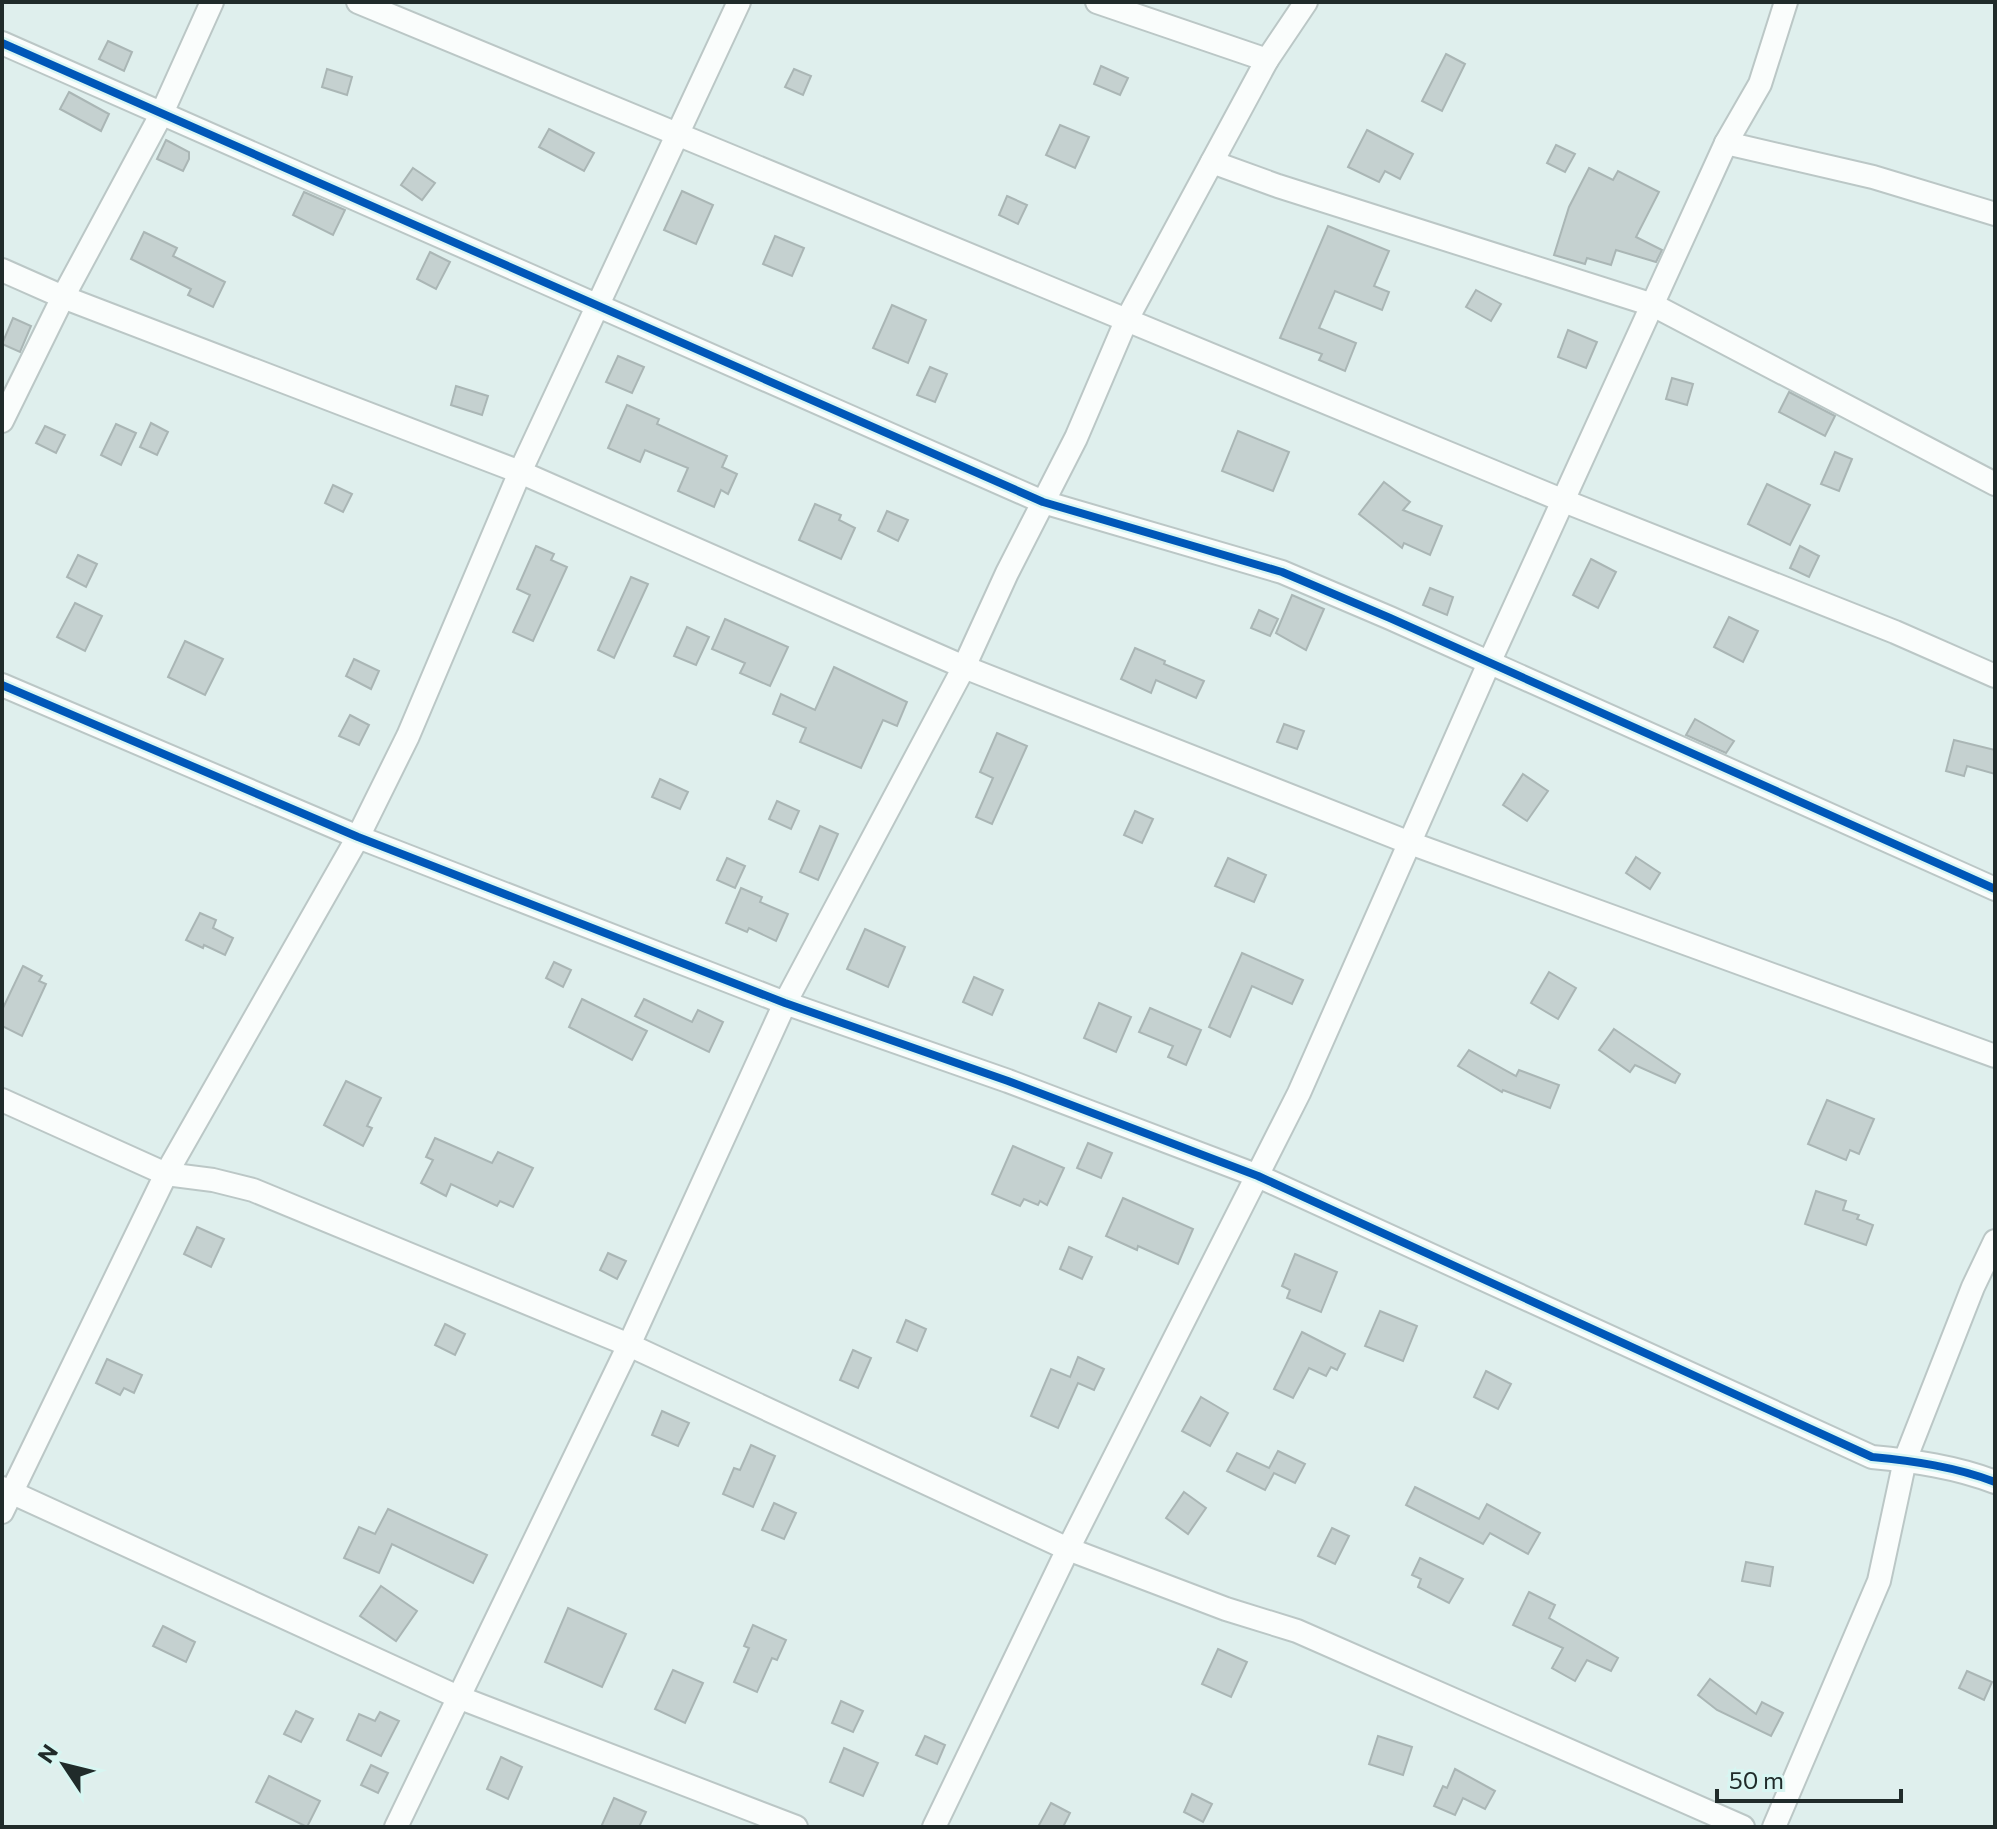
<svg xmlns="http://www.w3.org/2000/svg" width="1997" height="1829" viewBox="0 0 1997 1829" font-family="Commissioner,sans-serif">
<rect width="100%" height="100%" fill="#dfefed"/>
<g fill="#c5d1d0" stroke="#aab6b5" stroke-width="2">
<polygon points="108,41 132,52 124,71 99,59"/>
<polygon points="1446,54 1465,64 1442,111 1422,101"/>
<polygon points="1101,66 1128,78 1120,95 1094,84"/>
<polygon points="327,69 352,77 347,95 322,87"/>
<polygon points="794,69 811,76 803,95 785,87"/>
<polygon points="69,92 109,114 101,131 60,109"/>
<polygon points="1060,125 1089,137 1075,168 1046,155"/>
<polygon points="549,129 594,153 584,171 539,147"/>
<polygon points="1367,130 1413,154 1400,179 1385,171 1379,182 1348,167"/>
<polygon points="166,140 189,152 189,159 183,171 157,159"/>
<polygon points="1556,145 1575,154 1565,172 1547,163"/>
<polygon points="413,168 435,183 422,200 401,185"/>
<polygon points="1589,168 1613,180 1618,171 1659,192 1636,237 1662,250 1656,262 1616,250 1611,265 1587,258 1585,264 1554,255 1569,207"/>
<polygon points="682,191 713,205 696,244 664,230"/>
<polygon points="304,192 345,210 333,235 293,215"/>
<polygon points="1007,196 1027,205 1018,224 999,215"/>
<polygon points="1328,226 1389,251 1374,286 1389,292 1382,310 1335,291 1319,328 1356,343 1345,371 1319,360 1322,354 1280,338"/>
<polygon points="144,232 177,248 173,256 225,282 213,307 188,295 191,289 131,259"/>
<polygon points="775,236 804,248 792,276 763,264"/>
<polygon points="430,252 450,262 436,289 417,279"/>
<polygon points="1476,290 1501,304 1491,321 1466,307"/>
<polygon points="892,305 926,320 908,363 873,348"/>
<polygon points="13,318 31,326 20,352 2,344"/>
<polygon points="1568,330 1597,342 1586,368 1558,357"/>
<polygon points="618,356 644,367 632,393 606,382"/>
<polygon points="930,367 947,374 935,402 917,395"/>
<polygon points="1672,378 1693,384 1687,405 1666,399"/>
<polygon points="456,386 488,396 482,415 451,405"/>
<polygon points="1789,392 1835,416 1825,436 1779,412"/>
<polygon points="627,405 659,419 657,424 727,456 722,467 737,474 728,494 721,490 714,507 678,491 688,468 645,450 640,462 608,448"/>
<polygon points="151,423 168,432 157,455 140,447"/>
<polygon points="116,424 136,433 121,465 101,455"/>
<polygon points="45,426 65,435 56,453 36,443"/>
<polygon points="1238,431 1289,452 1273,491 1222,471"/>
<polygon points="1835,452 1852,459 1839,491 1821,484"/>
<polygon points="1384,482 1410,502 1403,510 1442,526 1430,555 1404,543 1402,548 1359,514"/>
<polygon points="1767,484 1810,505 1790,545 1748,524"/>
<polygon points="333,485 352,494 343,512 325,503"/>
<polygon points="815,504 841,515 839,520 855,528 841,559 799,540"/>
<polygon points="887,511 908,520 898,541 878,531"/>
<polygon points="536,546 554,554 551,560 567,567 533,641 513,632 530,595 517,589"/>
<polygon points="1800,546 1819,556 1809,577 1790,568"/>
<polygon points="78,555 97,564 86,587 67,577"/>
<polygon points="1591,559 1616,572 1598,608 1573,595"/>
<polygon points="631,577 648,584 614,658 598,650"/>
<polygon points="1430,588 1453,597 1447,615 1423,605"/>
<polygon points="1292,595 1324,609 1306,650 1276,633"/>
<polygon points="75,603 102,616 85,651 57,637"/>
<polygon points="1259,610 1278,619 1270,636 1251,628"/>
<polygon points="1729,617 1758,631 1743,662 1714,647"/>
<polygon points="725,619 788,647 770,686 740,673 745,663 712,649"/>
<polygon points="687,627 709,637 696,665 674,656"/>
<polygon points="185,641 223,659 205,695 168,677"/>
<polygon points="1135,648 1165,661 1164,664 1204,681 1196,698 1156,680 1151,693 1121,679"/>
<polygon points="354,659 379,671 371,689 346,676"/>
<polygon points="834,667 907,702 897,726 883,720 861,768 800,742 806,728 773,714 781,694 815,710"/>
<polygon points="350,715 369,725 359,745 339,736"/>
<polygon points="1695,719 1734,741 1726,753 1686,735"/>
<polygon points="1284,724 1304,731 1297,749 1277,742"/>
<polygon points="997,733 1027,746 992,824 976,817 993,778 980,772"/>
<polygon points="1954,740 1995,750 1995,774 1967,766 1964,776 1946,771"/>
<polygon points="1523,774 1548,791 1527,821 1503,805"/>
<polygon points="660,779 688,792 680,809 652,797"/>
<polygon points="777,801 799,811 791,829 769,819"/>
<polygon points="1135,811 1153,819 1142,843 1124,835"/>
<polygon points="820,826 838,834 818,880 800,872"/>
<polygon points="1636,857 1660,873 1650,889 1626,873"/>
<polygon points="727,858 745,866 735,888 717,880"/>
<polygon points="1228,858 1266,875 1254,902 1215,886"/>
<polygon points="741,888 762,897 760,902 788,914 776,941 749,928 747,932 726,923"/>
<polygon points="200,913 216,920 213,928 233,938 225,955 204,945 203,948 186,940"/>
<polygon points="865,929 905,947 888,987 847,969"/>
<polygon points="1242,953 1303,980 1292,1004 1252,986 1230,1037 1209,1027"/>
<polygon points="554,962 571,970 563,987 546,978"/>
<polygon points="23,966 42,976 39,981 46,984 22,1036 2,1026 2,1010"/>
<polygon points="1549,972 1576,988 1558,1019 1531,1003"/>
<polygon points="974,977 1003,990 992,1015 963,1002"/>
<polygon points="582,999 647,1031 632,1060 569,1027"/>
<polygon points="644,999 692,1022 698,1010 723,1022 709,1052 635,1016"/>
<polygon points="1099,1003 1131,1017 1116,1052 1084,1038"/>
<polygon points="1150,1008 1201,1030 1186,1065 1168,1057 1173,1046 1139,1032"/>
<polygon points="1614,1029 1680,1074 1675,1083 1635,1065 1630,1072 1599,1050"/>
<polygon points="1469,1050 1516,1076 1519,1070 1559,1085 1550,1108 1503,1090 1502,1092 1458,1066"/>
<polygon points="346,1081 381,1098 367,1126 372,1128 363,1146 324,1125"/>
<polygon points="1827,1100 1874,1119 1859,1154 1850,1150 1846,1160 1808,1144"/>
<polygon points="435,1138 492,1163 498,1152 533,1168 513,1207 500,1201 497,1206 451,1184 446,1196 421,1183 433,1160 426,1157"/>
<polygon points="1088,1143 1112,1153 1101,1178 1077,1168"/>
<polygon points="1013,1146 1064,1168 1047,1205 1040,1201 1038,1205 1024,1199 1020,1206 992,1194"/>
<polygon points="1816,1191 1846,1201 1843,1210 1859,1215 1857,1219 1873,1225 1866,1245 1805,1224"/>
<polygon points="1123,1198 1193,1229 1178,1264 1138,1246 1137,1250 1106,1236"/>
<polygon points="197,1227 224,1239 211,1267 184,1254"/>
<polygon points="1069,1247 1092,1257 1082,1279 1060,1269"/>
<polygon points="608,1253 626,1261 617,1279 600,1270"/>
<polygon points="1295,1254 1337,1272 1321,1312 1287,1298 1290,1290 1282,1286"/>
<polygon points="1380,1311 1417,1326 1403,1361 1365,1346"/>
<polygon points="906,1320 926,1329 917,1351 897,1342"/>
<polygon points="445,1324 465,1334 455,1355 435,1345"/>
<polygon points="1302,1332 1345,1354 1337,1370 1331,1367 1326,1376 1309,1368 1293,1398 1274,1389"/>
<polygon points="853,1350 871,1358 858,1388 840,1380"/>
<polygon points="1078,1357 1104,1369 1094,1390 1078,1383 1058,1428 1031,1416 1051,1369 1070,1377"/>
<polygon points="107,1359 142,1375 134,1393 124,1388 120,1395 96,1383"/>
<polygon points="1486,1371 1511,1384 1498,1409 1474,1397"/>
<polygon points="1201,1397 1228,1413 1210,1446 1182,1431"/>
<polygon points="662,1411 689,1423 678,1446 652,1435"/>
<polygon points="751,1445 775,1456 753,1507 723,1494 734,1468 740,1470"/>
<polygon points="1278,1451 1305,1464 1295,1483 1274,1473 1265,1490 1227,1471 1237,1453 1269,1468"/>
<polygon points="1415,1487 1479,1519 1487,1504 1540,1533 1528,1554 1490,1533 1483,1544 1406,1505"/>
<polygon points="1184,1492 1206,1508 1188,1534 1166,1518"/>
<polygon points="774,1503 796,1513 784,1539 762,1530"/>
<polygon points="388,1509 487,1555 473,1583 392,1544 379,1573 344,1558 359,1527 375,1534"/>
<polygon points="1332,1528 1349,1536 1335,1564 1318,1556"/>
<polygon points="1420,1558 1463,1579 1449,1603 1418,1587 1421,1579 1412,1575"/>
<polygon points="1746,1562 1773,1567 1770,1586 1742,1581"/>
<polygon points="381,1586 417,1611 396,1641 360,1616"/>
<polygon points="1529,1592 1555,1605 1549,1618 1618,1658 1611,1671 1587,1660 1575,1681 1552,1668 1563,1648 1513,1625"/>
<polygon points="568,1608 626,1634 602,1687 545,1662"/>
<polygon points="753,1625 786,1640 777,1660 772,1658 757,1692 734,1682 749,1648 744,1646"/>
<polygon points="163,1626 195,1642 186,1662 153,1646"/>
<polygon points="1218,1649 1247,1662 1231,1697 1202,1684"/>
<polygon points="673,1670 703,1683 685,1723 655,1709"/>
<polygon points="1967,1671 1992,1682 1984,1700 1959,1688"/>
<polygon points="1710,1679 1756,1714 1762,1702 1783,1713 1771,1736 1717,1710 1698,1695"/>
<polygon points="841,1701 863,1711 853,1732 832,1723"/>
<polygon points="296,1711 313,1719 301,1742 284,1734"/>
<polygon points="380,1712 399,1721 381,1756 347,1740 359,1714 375,1721"/>
<polygon points="925,1736 945,1745 937,1764 916,1755"/>
<polygon points="1378,1736 1412,1747 1403,1775 1369,1764"/>
<polygon points="844,1748 878,1763 863,1796 830,1782"/>
<polygon points="501,1757 522,1767 508,1799 487,1789"/>
<polygon points="371,1765 388,1773 378,1793 361,1785"/>
<polygon points="1455,1769 1495,1791 1485,1809 1463,1798 1455,1815 1434,1806 1443,1786 1447,1788"/>
<polygon points="269,1776 320,1801 307,1827 256,1802"/>
<polygon points="1192,1794 1212,1804 1203,1822 1184,1812"/>
<polygon points="614,1798 646,1812 639,1827 601,1827"/>
<polygon points="1051,1803 1070,1813 1063,1827 1038,1827"/>
</g>
<g fill="none" stroke-linecap="round" stroke-linejoin="round">
<defs>
<g id="minor">
<polyline points="358,2 1564,501 1895,632 1995,676"/>
<polyline points="1097,2 1267,60"/>
<polyline points="2,43 1043,502 1282,572 1390,618 1995,889"/>
<polyline points="1726,143 1873,177 1995,214"/>
<polyline points="1212,162 1278,186 1653,305 1995,484"/>
<polyline points="2,270 63,297 520,472 964,667 1410,843 1995,1056"/>
<polyline points="2,421 63,297 162,113 212,2"/>
<path d="M2 685 358 837 785 1003 1008 1081 1258 1176 1872 1457C1914 1461 1956 1467 1995 1482"/>
<polyline points="2,1100 166,1174 213,1180 253,1190 629,1345 1068,1549 1226,1609 1297,1631 1743,1827"/>
<polyline points="2,1488 458,1697 796,1827"/>
<polyline points="2,1512 166,1174 358,837 408,736 520,472 739,2"/>
<polyline points="396,1827 629,1345 785,1003 964,667 1007,573 1076,438 1126,321 1267,60 1306,2"/>
<polyline points="934,1827 1068,1549 1299,1093 1489,663 1726,143 1760,84 1786,2"/>
<polyline points="1774,1827 1879,1581 1905,1460 1973,1287 1995,1241"/>
</g>
</defs>
<use href="#minor" stroke="#bbc7c6" stroke-width="26"/>
<use href="#minor" stroke="#fafdfc" stroke-width="22"/>
<defs>
<g id="cycleway">
<polyline points="2,43 1043,502 1282,572 1390,618 1995,889"/>
<path d="M2 685 358 837 785 1003 1008 1081 1258 1176 1872 1457C1914 1461 1956 1467 1995 1482"/>
</g>
</defs>
<use href="#cycleway" stroke="#d8f6f2" stroke-width="13"/>
<use href="#cycleway" stroke="#0057b8" stroke-width="8"/>
</g>
<rect width="1997" height="1829" fill="none" stroke="#202b2a" stroke-width="8"/>
<g transform="translate(64 1765) rotate(305)" stroke="#d8f6f2" stroke-width="6" paint-order="stroke">
<path d="M0-6L14 30L0 20L-14 30Z" fill="#202b2a"/>
<text y="-12" font-size="22" font-weight="bold" text-anchor="middle" fill="#202b2a">N</text>
</g>
<path d="M1717 1789v12h184v-12" fill="none" stroke="#202b2a" stroke-width="4"/>
<text x="1729" y="1789" font-size="24" fill="#202b2a" stroke="#d8f6f2" stroke-width="6" paint-order="stroke">50 m</text>
</svg>
